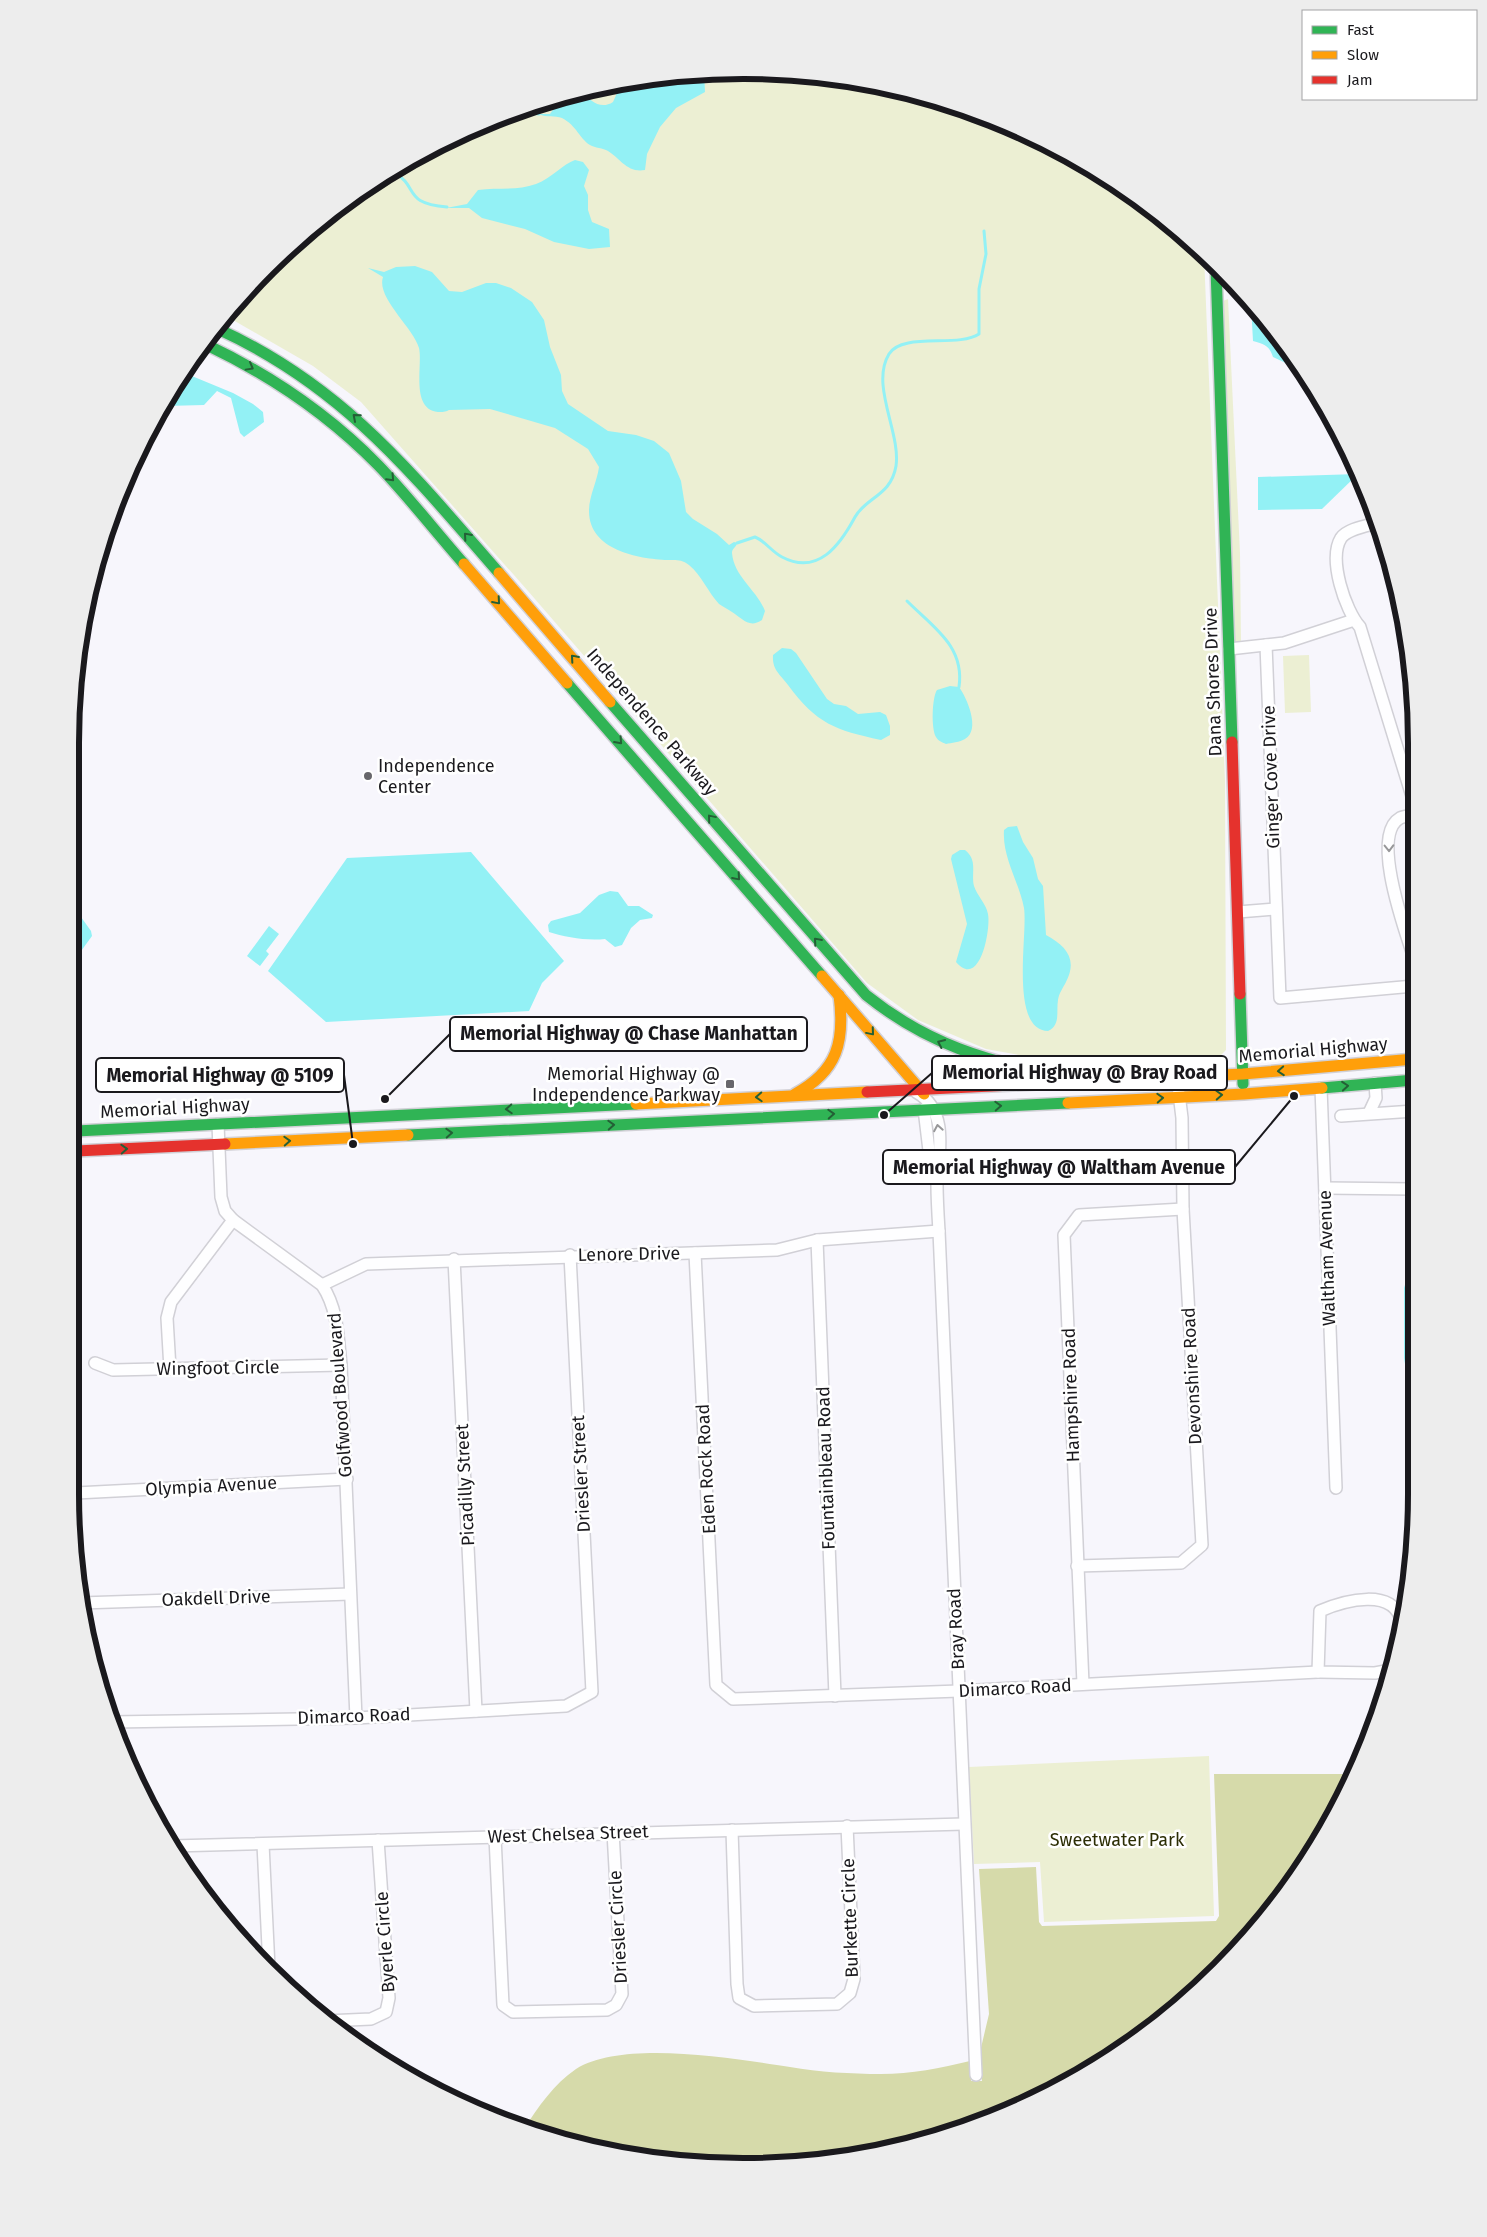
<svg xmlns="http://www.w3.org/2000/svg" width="1487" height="2237" viewBox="0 0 1487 2237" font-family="'Fira Sans',sans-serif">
<rect width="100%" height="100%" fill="#f7f6fc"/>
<g fill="#ecefd3">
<polygon points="700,71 832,76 960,106 1080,160 1188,237 1204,254 1225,781 1226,1050 1219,1057 1047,1060 986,1049 918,1020 867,983 528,591 361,402 313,366 226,316 237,299 334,209 446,139 569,93"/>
<polygon points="1228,299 1240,553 1241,642 1234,642 1223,301"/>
<polygon points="1309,655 1311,712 1285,713 1283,656"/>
<polygon points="1209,1756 1214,1916 1044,1922 1040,1862 974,1864 969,1767"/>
</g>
<path fill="#d6daaa" d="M1214 1774H1355L1348 1791 1250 1938 1154 2028 1080 2077 918 2144 788 2166H699L620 2153V2147C583 2149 558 2140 524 2129 538 2107 554 2084 576 2069 624 2039 735 2059 790 2067 819 2072 851 2074 881 2074 911 2074 941 2068 970 2061L971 2081H982L980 2052 989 2014 979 1869 1036 1867 1039 1922 1042 1926 1216 1921 1219 1916Z"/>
<g fill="#93f1f5">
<path d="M704 72 705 92 676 108 660 127 647 154 645 170C627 173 621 159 608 151 603 148 595 148 590 145 579 138 577 126 562 118 555 115 547 118 539 114H550L555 107 552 100 583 91C589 101 601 110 613 102L621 84Z"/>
<path d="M575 160 583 162 589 170 584 186 588 195V210L592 222 609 229 610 247 589 249 554 242 525 229 482 218 469 208H446L467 204 478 190C497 187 517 191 536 184 552 178 563 164 575 160Z"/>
<path d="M415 266 432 272 449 291 462 292 486 283H496L511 288 532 302 544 320 550 347 561 375 562 391 568 404 608 431 636 435 654 441 669 453 681 481 686 512 693 519 717 534 729 545 734 542 737 543C736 548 732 548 732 553 734 577 757 590 765 611L762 620C749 629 742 618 732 612 728 609 723 607 719 604 708 592 702 576 689 565 681 559 676 560 668 560 638 559 589 550 589 511 589 496 597 482 599 467L588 449 555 428 490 409 449 410C445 412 443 412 438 412 410 409 423 365 419 348 413 327 376 298 383 277L368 268 384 272 396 267Z"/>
<path d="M1251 305 1278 334 1298 366H1292L1273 357C1269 345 1264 344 1253 341Z"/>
<polygon points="187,374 233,393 253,404 263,412 264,422 244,437 240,433 231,398 217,391 204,405 166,406"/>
<polygon points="1358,474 1322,509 1258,510 1258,477"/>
<path d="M782 648 791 649 796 653 827 699 834 704 846 706 858 714 880 712 886 715 890 726V735L881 740C835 730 817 724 788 685 780 674 772 670 773 655Z"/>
<path d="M950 686 959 687C967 698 981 730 965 739 960 742 951 743 946 744 942 742 938 741 936 737 931 729 932 697 937 690Z"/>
<path d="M1017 826 1023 842 1033 858 1038 879 1043 886 1046 935C1066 946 1078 959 1066 982 1063 988 1059 993 1058 1000 1056 1012 1061 1025 1048 1031 1009 1030 1028 934 1024 908 1019 882 1002 857 1004 830L1008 827Z"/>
<path d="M960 850H965C978 860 971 873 974 886 977 896 986 903 988 914 991 929 980 990 956 962L967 924 951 859 952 855Z"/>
<polygon points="471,852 564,961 542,983 529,1011 326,1022 268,971 347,858"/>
<path d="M610 891 618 892 628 906H639L653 915 652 918 640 920 631 928 622 945 615 947 605 939C586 941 565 937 549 932L548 925 551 921 580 913 599 895Z"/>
<polygon points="76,910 91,931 92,936 76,958"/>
<polygon points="269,926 279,934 266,951 269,954 260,966 247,956"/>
<polygon points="1413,1259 1412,1405 1404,1358 1404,1288"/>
</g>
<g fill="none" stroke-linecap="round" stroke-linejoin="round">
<g stroke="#93f1f5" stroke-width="3">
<polyline points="520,112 539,114"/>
<path d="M394 172C420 188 402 203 447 207"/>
<path d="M737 543 755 537C765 541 772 552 782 557 818 576 840 545 855 517 866 497 891 496 896 466 901 433 870 385 889 354 902 332 958 348 979 334V289L986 254 984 231"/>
<path d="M907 601C933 627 965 646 959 687"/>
</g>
<defs>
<g id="street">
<path d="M1377 523C1366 526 1347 529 1341 538 1328 559 1345 610 1360 627L1415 806"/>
<polyline points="1266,645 1280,998 1414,986"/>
<polyline points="1229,649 1284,643 1354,620"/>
<polyline points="1238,912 1276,909"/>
<path d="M1413 955C1405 930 1370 835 1400 818 1404 816 1410 816 1415 815"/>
<polyline points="1414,1002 1412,986 1414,949"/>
<polyline points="1321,1088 1336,1488"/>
<path d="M916 1092C949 1110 939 1153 937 1184 937 1200 938 1215 939 1231L976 2075"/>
<polyline points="924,1109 930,1159 937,1181"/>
<polyline points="1369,1113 1376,1098 1375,1083"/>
<polyline points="1341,1116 1414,1111"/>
<path d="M218 1124 221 1197 225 1211 233 1220 322 1285C338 1309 338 1337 341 1365L356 1718"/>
<polyline points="1325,1188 1413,1189"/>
<polyline points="817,1240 835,1696"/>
<polyline points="695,1253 716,1685 733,1699 959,1691 1318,1672"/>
<polyline points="454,1259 476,1711"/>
<polyline points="322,1285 366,1264 777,1250 817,1240 939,1231"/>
<polyline points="95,1363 113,1370 341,1365"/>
<polyline points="170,1369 167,1318 171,1302 233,1220"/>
<polyline points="76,1493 347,1479"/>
<polyline points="1077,1566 1181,1563 1202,1545 1183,1209 1182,1118 1177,1077"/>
<polyline points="81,1603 350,1594"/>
<path d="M1391 1670 1375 1673 1318 1672 1320 1611C1343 1601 1395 1586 1402 1623"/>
<polyline points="1083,1684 1064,1235 1079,1215 1183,1209"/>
<polyline points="112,1722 356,1718 566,1706 592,1692 570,1255"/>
<polyline points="732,1830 737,1984 739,1998 754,2006 837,2004 850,1993 854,1979 847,1826"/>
<polyline points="495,1837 503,2005 513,2012 607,2010 616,2005 622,1994 613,1832"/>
<polyline points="263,1844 269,1968"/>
<polyline points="173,1846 964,1824"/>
<polyline points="326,2021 371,2019 386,2012 389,1998 378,1840"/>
</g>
<g id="fast">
<polyline points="1216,268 1232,742"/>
<path d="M218 329C343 386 411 472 499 573"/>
<path d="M207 345C270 375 329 415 378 465 408 496 435 531 464 564"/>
<polyline points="567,683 822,976"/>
<path d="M610 702 866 995C927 1044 987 1062 1063 1076"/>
<polyline points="1240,994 1243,1084"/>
<polyline points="1322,1088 1414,1080"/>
<polyline points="76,1131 636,1104"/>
<polyline points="408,1135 1068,1103"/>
</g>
<g id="slow">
<polyline points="464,564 567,683"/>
<polyline points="499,573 610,702"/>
<polyline points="822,976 924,1094"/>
<polyline points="1098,1081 1243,1074 1414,1059"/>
<path d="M795 1094C838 1071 845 1041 839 995"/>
<polyline points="1068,1103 1244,1094 1322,1088"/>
<polyline points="636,1104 867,1092"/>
<polyline points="225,1144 408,1135"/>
</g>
<g id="jam">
<polyline points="1232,742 1240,994"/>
<polyline points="867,1092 1098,1081"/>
<polyline points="76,1151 225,1144"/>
</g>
</defs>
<use href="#street" stroke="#d1d0d6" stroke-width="14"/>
<use href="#fast" stroke="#d1d0d6" stroke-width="14"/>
<use href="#slow" stroke="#d1d0d6" stroke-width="14"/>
<use href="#jam" stroke="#d1d0d6" stroke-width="14"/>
<use href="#street" stroke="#fefeff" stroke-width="11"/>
<use href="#fast" stroke="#30b455" stroke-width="11"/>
<use href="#slow" stroke="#ff9f0a" stroke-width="11"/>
<use href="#jam" stroke="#e5322d" stroke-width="11"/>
</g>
<defs><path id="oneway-chevron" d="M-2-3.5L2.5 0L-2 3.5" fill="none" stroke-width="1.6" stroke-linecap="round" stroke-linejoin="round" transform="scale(1.25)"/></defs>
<g stroke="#245f36">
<use href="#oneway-chevron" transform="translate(250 367) rotate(29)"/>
<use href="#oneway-chevron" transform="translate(356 417) rotate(-139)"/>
<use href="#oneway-chevron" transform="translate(391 478) rotate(47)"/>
<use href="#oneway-chevron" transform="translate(467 536) rotate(-131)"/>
<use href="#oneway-chevron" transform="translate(497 601) rotate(49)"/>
<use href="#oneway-chevron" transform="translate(574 658) rotate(-131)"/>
<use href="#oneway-chevron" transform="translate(619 741) rotate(48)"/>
<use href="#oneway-chevron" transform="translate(711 818) rotate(-130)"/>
<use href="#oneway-chevron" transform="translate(737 877) rotate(49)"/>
<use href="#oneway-chevron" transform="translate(817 941) rotate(-131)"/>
<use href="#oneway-chevron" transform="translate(871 1032) rotate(50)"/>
<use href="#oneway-chevron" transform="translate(941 1043) rotate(-155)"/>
<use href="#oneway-chevron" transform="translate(1281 1071) rotate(176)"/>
<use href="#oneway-chevron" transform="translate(1345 1086) rotate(-5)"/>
<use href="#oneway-chevron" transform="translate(1219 1095) rotate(-3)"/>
<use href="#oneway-chevron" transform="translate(759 1097) rotate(177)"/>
<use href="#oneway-chevron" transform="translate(1160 1098) rotate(-3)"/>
<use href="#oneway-chevron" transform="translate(998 1106) rotate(-3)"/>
<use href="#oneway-chevron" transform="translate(509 1109) rotate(177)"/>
<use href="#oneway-chevron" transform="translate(831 1114) rotate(-3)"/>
<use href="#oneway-chevron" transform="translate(611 1125) rotate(-3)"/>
<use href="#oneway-chevron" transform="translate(449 1133) rotate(-3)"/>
<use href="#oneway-chevron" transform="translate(287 1141) rotate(-3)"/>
<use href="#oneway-chevron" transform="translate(124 1149) rotate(-3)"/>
</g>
<g stroke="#979799">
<use href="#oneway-chevron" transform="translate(1389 848) rotate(89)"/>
<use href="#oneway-chevron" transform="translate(938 1128) rotate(-100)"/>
</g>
<g fill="#67666b" stroke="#fff" stroke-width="2">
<circle cx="368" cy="776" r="5"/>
<rect x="725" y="1079" width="10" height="10" rx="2.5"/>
</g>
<g text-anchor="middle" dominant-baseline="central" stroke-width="5" stroke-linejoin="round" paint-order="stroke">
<g font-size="18" fill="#1a191d" stroke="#fff">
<text transform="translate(1213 682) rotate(-92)">Dana Shores Drive</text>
<text transform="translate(652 722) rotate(49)">Independence Parkway</text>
<text transform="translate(1271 777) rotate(-92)">Ginger Cove Drive</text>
<text transform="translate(1313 1050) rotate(-5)">Memorial Highway</text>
<text transform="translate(175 1108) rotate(-3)">Memorial Highway</text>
<text transform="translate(629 1254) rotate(-1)">Lenore Drive</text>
<text transform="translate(1327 1258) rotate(-92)">Waltham Avenue</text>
<text transform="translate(218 1368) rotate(-1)">Wingfoot Circle</text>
<text transform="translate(1192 1376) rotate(-93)">Devonshire Road</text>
<text transform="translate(340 1395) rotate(-94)">Golfwood Boulevard</text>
<text transform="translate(1071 1395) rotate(-92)">Hampshire Road</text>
<text transform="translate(826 1468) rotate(-92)">Fountainbleau Road</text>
<text transform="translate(706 1469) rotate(-93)">Eden Rock Road</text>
<text transform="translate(581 1474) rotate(-93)">Driesler Street</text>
<text transform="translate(465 1485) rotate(-93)">Picadilly Street</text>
<text transform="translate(211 1486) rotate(-3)">Olympia Avenue</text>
<text transform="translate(216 1598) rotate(-2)">Oakdell Drive</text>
<text transform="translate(956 1629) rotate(-93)">Bray Road</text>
<text transform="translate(1015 1688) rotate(-3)">Dimarco Road</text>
<text transform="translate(354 1716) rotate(-2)">Dimarco Road</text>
<text transform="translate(568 1834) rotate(-2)">West Chelsea Street</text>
<text transform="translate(850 1918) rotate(-92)">Burkette Circle</text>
<text transform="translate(618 1927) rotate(-93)">Driesler Circle</text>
<text transform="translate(385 1942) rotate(-94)">Byerle Circle</text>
</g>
<g font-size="18" fill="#1a191d" stroke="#fff" text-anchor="start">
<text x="378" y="766">Independence<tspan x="378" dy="21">Center</tspan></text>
<text x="720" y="1074" text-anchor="end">Memorial Highway @<tspan x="720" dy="21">Independence Parkway</tspan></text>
</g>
<g font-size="18" fill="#2c2e05" stroke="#fff">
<text x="1117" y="1840">Sweetwater Park</text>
</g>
</g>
<path d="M0 0H1487V2237H0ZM743 79H744A664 664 0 0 1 1408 743V1494A664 664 0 0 1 744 2158H743A664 664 0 0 1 79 1494V743A664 664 0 0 1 743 79Z" fill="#ededed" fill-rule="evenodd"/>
<path fill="none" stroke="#1a191d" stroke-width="6" d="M743 79H744A664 664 0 0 1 1408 743V1494A664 664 0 0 1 744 2158H743A664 664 0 0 1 79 1494V743A664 664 0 0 1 743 79Z"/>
<path fill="none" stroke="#1a191d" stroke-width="2" d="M385 1099L450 1034M884 1115L932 1073M353 1144L344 1075M1294 1096L1235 1167"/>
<g fill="#1a191d" stroke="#fff" stroke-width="2">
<circle cx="385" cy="1099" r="5"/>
<circle cx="884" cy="1115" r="5"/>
<circle cx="353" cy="1144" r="5"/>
<circle cx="1294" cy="1096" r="5"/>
</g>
<g fill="#fff" stroke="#1a191d" stroke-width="2">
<rect x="450" y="1017" width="357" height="34" rx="5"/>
<rect x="932" y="1056" width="295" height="34" rx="5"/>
<rect x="96" y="1058" width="248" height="34" rx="5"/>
<rect x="883" y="1150" width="352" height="34" rx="5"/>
</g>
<g font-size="19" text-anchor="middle" font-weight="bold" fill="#1a191d">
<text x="629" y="1040">Memorial Highway @ Chase Manhattan</text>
<text x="1080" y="1079">Memorial Highway @ Bray Road</text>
<text x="220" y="1082">Memorial Highway @ 5109</text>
<text x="1059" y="1174">Memorial Highway @ Waltham Avenue</text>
</g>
<rect x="1302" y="10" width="175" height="90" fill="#ffffff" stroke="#a3a3a5"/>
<rect x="1312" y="26" width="25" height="8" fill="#30b455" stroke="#a3a3a5"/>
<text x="1347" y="35" font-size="15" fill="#1a191d">Fast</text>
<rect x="1312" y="51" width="25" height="8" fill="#ff9f0a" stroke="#a3a3a5"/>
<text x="1347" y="60" font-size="15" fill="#1a191d">Slow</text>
<rect x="1312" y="76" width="25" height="8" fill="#e5322d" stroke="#a3a3a5"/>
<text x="1347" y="85" font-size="15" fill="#1a191d">Jam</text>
</svg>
